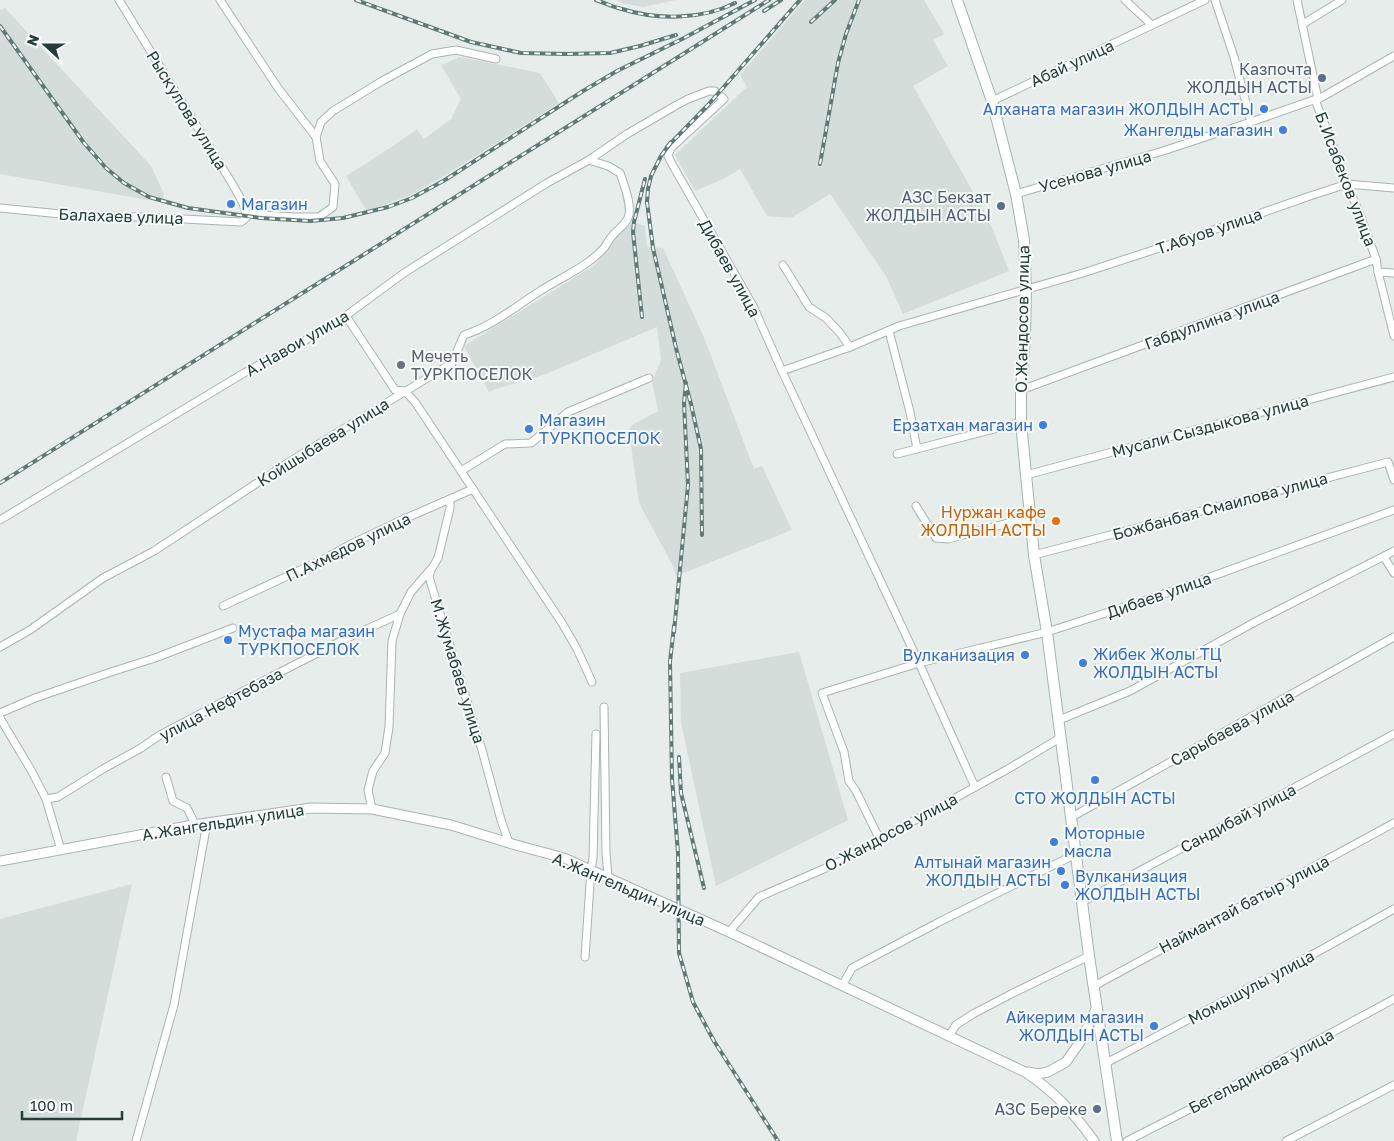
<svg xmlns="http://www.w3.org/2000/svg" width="1394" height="1141" viewBox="0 0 1394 1141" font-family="'Golos Text',sans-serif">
<rect width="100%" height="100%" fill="#e6edeb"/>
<g fill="#d4ddda">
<polygon points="617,0 676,0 643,7 622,3"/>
<polygon points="805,0 924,0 944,34 933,40 948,66 913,86 989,220 1009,271 903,314 886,276 830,194 791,218 767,216 740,169 725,178 695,191 675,155 747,87 740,75"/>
<polygon points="5,8 151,166 164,194 162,200 149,197 148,200 0,174 0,10"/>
<polygon points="460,57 540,73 559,103 449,173 411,195 384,205 366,210 346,176 393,146 417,129 424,139 451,119 461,99 441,65"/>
<polygon points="634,222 645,226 647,247 663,248 703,335 754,469 762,466 792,530 676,576 673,566 639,503 629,430 632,425 658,411 652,382 661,360 657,327 546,374 496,389 489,392 464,346 595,265 621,231"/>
<polygon points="799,652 848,820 716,886 681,723 680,673"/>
<polygon points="132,884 76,1141 0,1141 0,919"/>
</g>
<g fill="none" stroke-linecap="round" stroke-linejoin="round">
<defs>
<g id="minor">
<polyline points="220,0 278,88 316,137"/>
<polyline points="1125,0 1152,25"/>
<polyline points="1215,0 1234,57 1251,122"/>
<polyline points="1297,0 1318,99"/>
<polyline points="1303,24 1342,0"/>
<polyline points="1315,100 1329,135 1347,184 1361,217 1376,259"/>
<polyline points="992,101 1205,0"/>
<polyline points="1016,194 1163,151 1251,122 1322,97 1394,56"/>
<polyline points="0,208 71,215 145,217 241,222 247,217 243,203 233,185 119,0"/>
<polyline points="246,214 295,217 319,217 333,207 335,184 320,161 316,137 321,122 333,111 382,81 432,54 456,50 496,59"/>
<polyline points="783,265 809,307 826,318 840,333 850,347"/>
<polyline points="1378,272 1394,336"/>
<polyline points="346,316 395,390 405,391 415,402 562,623 577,649 592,682"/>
<polyline points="889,331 910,412 917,449"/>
<polyline points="782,371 850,347 899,326 1083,273 1196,236 1307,197 1347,184 1394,188"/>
<polyline points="1021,390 1376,259 1378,272 1394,273"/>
<polyline points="897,454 1021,422"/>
<polyline points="461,471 505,444 531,443 568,412 649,378"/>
<polyline points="1026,475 1394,377"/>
<polyline points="450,499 450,508 438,558 431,570 429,577 482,750 501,820 509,843"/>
<polyline points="916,506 936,538 948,539 1031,517"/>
<polyline points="0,520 244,373 332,326 404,273 547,183 589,160 627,134 675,106 688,99 709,91 715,91 724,99 671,148 668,156 672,164 753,306 782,371 919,663 975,787"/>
<polyline points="1034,555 1388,462 1394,480"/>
<polyline points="1384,557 1394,573"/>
<polyline points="223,606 326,558 351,544 404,519 473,489"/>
<path d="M0 647 30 630 103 578 154 551 289 462 452 363 464 335C493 326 516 306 540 291 562 277 587 267 604 248 607 244 609 239 613 235 618 229 625 225 628 218 633 207 624 185 620 173L608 166 589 160"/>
<polyline points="604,707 606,853 608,877"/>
<polyline points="0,713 35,698 111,672 155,658 233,628"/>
<polyline points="0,718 31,770 46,799 61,850"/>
<polyline points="1059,720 1130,691 1255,622 1394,551"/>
<polyline points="166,777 173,801 187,808 195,824"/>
<polyline points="46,799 58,797 103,769 141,748 160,735 259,683 343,640 400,614"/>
<polyline points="372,809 368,790 373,771 385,753 389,727 392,641 400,614 411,592 430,570"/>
<polyline points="1070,818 1394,637"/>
<polyline points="879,838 856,791 849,781 844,752 822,693 919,663 1047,632 1158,596 1394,510"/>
<polyline points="1082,902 1394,734"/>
<polyline points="729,932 759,897 835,864 1008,769 1060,738"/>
<polyline points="585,957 591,870 593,858 596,734"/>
<polyline points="842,986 852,968 941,921 1076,854"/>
<polyline points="1094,986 1394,823"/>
<polyline points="949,1036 956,1025 973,1014 1013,993 1089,956"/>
<polyline points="1106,1063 1319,951 1394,909"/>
<polyline points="136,1141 174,1005 207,823"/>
<polyline points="1127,1141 1194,1107 1394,999"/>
<polyline points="1286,1141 1394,1085"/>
</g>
<g id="tertiary">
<path d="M0 861 193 825 311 808 372 809 451 825 509 843 564 858 729 932 1025 1072C1054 1091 1074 1113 1094 1141"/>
<polyline points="1028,1072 1038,1074 1048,1072 1066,1062 1082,1039 1097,1007"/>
</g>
<polyline id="secondary" points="957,0 992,101 1016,194 1024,240 1026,289 1025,336 1021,390 1021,422 1026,475 1034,555 1047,632 1089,956 1117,1141"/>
</defs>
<use href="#minor" stroke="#a9b5b3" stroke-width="9"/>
<use href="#tertiary" stroke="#a9b5b3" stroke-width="11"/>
<use href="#secondary" stroke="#a2b5b1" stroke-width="12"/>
<use href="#minor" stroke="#fff" stroke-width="7"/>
<use href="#tertiary" stroke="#fff" stroke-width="9"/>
<use href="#secondary" stroke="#fff" stroke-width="10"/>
<defs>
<g id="rail">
<polyline points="356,0 471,42 521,53 566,54 610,53 640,46 676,35"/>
<path d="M596 0C605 3 613 7 622 9 656 20 702 20 735 3"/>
<polyline points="764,11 781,0"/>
<polyline points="811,22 835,0"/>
<polyline points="0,26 84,143 106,168 124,183 149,197 188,208 261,218 310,221 343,218 388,207 412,198 445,180 583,91 617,71 684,38 755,0"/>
<polyline points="671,142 661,156 651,176 648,189 647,202 653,248 676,348 691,404 701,449 702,535"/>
<polyline points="667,147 708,105 800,0"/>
<polyline points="820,164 838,63 846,34 859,0"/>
<polyline points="642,317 633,232 634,222 645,179"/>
<polyline points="0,483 769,0"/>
<polyline points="674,626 670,662 672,779 678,853 679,953 693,1002 714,1041 778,1141"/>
<polyline points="674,632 688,485 684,403 686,383"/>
<polyline points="679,757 681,793 704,888"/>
</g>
</defs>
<use href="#rail" stroke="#617976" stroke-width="4"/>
<use href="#rail" stroke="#f6faf9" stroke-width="2" stroke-dasharray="5.5" stroke-linecap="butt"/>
</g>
<g fill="#5c6f8a" stroke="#f6faf9" stroke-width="2">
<circle cx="1322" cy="78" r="5"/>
<circle cx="1001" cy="206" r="5"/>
<circle cx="1097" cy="1109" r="5"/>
</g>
<g fill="#3f7fe0" stroke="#f6faf9" stroke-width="2">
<circle cx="1264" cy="109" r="5"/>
<circle cx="1283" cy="130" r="5"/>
<circle cx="231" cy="204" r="5"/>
<circle cx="1043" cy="425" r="5"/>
<circle cx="529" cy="429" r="5"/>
<circle cx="228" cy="640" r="5"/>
<circle cx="1025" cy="655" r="5"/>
<circle cx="1083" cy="663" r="5"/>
<circle cx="1095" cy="780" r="5"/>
<circle cx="1054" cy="842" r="5"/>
<circle cx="1061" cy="871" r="5"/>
<circle cx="1065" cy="885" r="5"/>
<circle cx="1154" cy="1026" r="5"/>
</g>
<circle fill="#6b7280" stroke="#f6faf9" stroke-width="2" cx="401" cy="365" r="5"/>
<circle fill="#e8710a" stroke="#f6faf9" stroke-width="2" cx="1056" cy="521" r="5"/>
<g text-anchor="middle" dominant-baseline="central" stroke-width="4" stroke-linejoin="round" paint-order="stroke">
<g font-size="16" fill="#263e3b" stroke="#f6faf9">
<text transform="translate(1072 63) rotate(-25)">Абай улица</text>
<text transform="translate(187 110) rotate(58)">Рыскулова улица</text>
<text transform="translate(1095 171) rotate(-16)">Усенова улица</text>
<text transform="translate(1346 179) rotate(69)">Б.Исабеков улица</text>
<text transform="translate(121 216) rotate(2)">Балахаев улица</text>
<text transform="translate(1209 231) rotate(-19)">Т.Абуов улица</text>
<text transform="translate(730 268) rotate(61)">Дибаев улица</text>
<text transform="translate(1022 319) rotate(-89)">О.Жандосов улица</text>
<text transform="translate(1212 320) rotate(-20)">Габдуллина улица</text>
<text transform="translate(297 343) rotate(-30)">А.Навои улица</text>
<text transform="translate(1210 426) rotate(-15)">Мусали Сыздыкова улица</text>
<text transform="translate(323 442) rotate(-32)">Койшыбаева улица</text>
<text transform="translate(1220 506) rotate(-15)">Божбанбая Смаилова улица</text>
<text transform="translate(348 547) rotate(-26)">П.Ахмедов улица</text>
<text transform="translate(1159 595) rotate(-19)">Дибаев улица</text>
<text transform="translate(458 671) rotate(73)">М.Жумабаев улица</text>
<text transform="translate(221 704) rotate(-28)">улица Нефтебаза</text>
<text transform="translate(1232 728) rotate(-29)">Сарыбаева улица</text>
<text transform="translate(1238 818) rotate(-28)">Сандибай улица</text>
<text transform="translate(223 822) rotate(-9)">А.Жангельдин улица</text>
<text transform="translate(891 832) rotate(-28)">О.Жандосов улица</text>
<text transform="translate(629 889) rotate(23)">А.Жангельдин улица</text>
<text transform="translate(1244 904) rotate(-28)">Наймантай батыр улица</text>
<text transform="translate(1251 987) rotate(-28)">Момышулы улица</text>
<text transform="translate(1261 1071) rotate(-28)">Бегельдинова улица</text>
</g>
<g font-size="16" fill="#4e5e75" stroke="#f6faf9" text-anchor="end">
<text x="1312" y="69">Казпочта<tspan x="1312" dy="18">ЖОЛДЫН АСТЫ</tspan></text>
<text x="991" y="197">АЗС Бекзат<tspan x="991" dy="18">ЖОЛДЫН АСТЫ</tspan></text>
<text x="1087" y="1109">АЗС Береке</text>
</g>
<g font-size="16" fill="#366cbe" stroke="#f6faf9" text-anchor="end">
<text x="1254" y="109">Алханата магазин ЖОЛДЫН АСТЫ</text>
<text x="1273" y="130">Жангелды магазин</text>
<text x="241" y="204" text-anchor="start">Магазин</text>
<text x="539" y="420" text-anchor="start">Магазин<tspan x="539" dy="18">ТУРКПОСЕЛОК</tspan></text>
<text x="1033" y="425">Ерзатхан магазин</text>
<text x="238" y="631" text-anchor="start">Мустафа магазин<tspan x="238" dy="18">ТУРКПОСЕЛОК</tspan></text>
<text x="1093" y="654" text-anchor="start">Жибек Жолы ТЦ<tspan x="1093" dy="18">ЖОЛДЫН АСТЫ</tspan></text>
<text x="1015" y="655">Вулканизация</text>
<text x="1095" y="798" text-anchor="middle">СТО ЖОЛДЫН АСТЫ</text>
<text x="1064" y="833" text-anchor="start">Моторные<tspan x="1064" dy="18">масла</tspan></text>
<text x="1051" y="862">Алтынай магазин<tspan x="1051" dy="18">ЖОЛДЫН АСТЫ</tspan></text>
<text x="1075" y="876" text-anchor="start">Вулканизация<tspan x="1075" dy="18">ЖОЛДЫН АСТЫ</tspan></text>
<text x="1144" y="1017">Айкерим магазин<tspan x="1144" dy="18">ЖОЛДЫН АСТЫ</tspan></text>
</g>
<g font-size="16" fill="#5b616d" stroke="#f6faf9" text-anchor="start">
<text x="411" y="356">Мечеть<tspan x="411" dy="18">ТУРКПОСЕЛОК</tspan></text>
</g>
<g font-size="16" fill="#c56008" stroke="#f6faf9" text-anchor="end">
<text x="1046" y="512">Нуржан кафе<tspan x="1046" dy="18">ЖОЛДЫН АСТЫ</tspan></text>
</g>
</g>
<g transform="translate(45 45) rotate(291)" stroke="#f6faf9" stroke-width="4" paint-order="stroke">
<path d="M0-4L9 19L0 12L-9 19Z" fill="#263e3b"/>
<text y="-8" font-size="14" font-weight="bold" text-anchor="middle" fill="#263e3b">N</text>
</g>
<path d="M22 1111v8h100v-8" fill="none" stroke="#263e3b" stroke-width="2.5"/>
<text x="30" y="1111" font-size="15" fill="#263e3b" stroke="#f6faf9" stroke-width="4" paint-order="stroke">100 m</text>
</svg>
